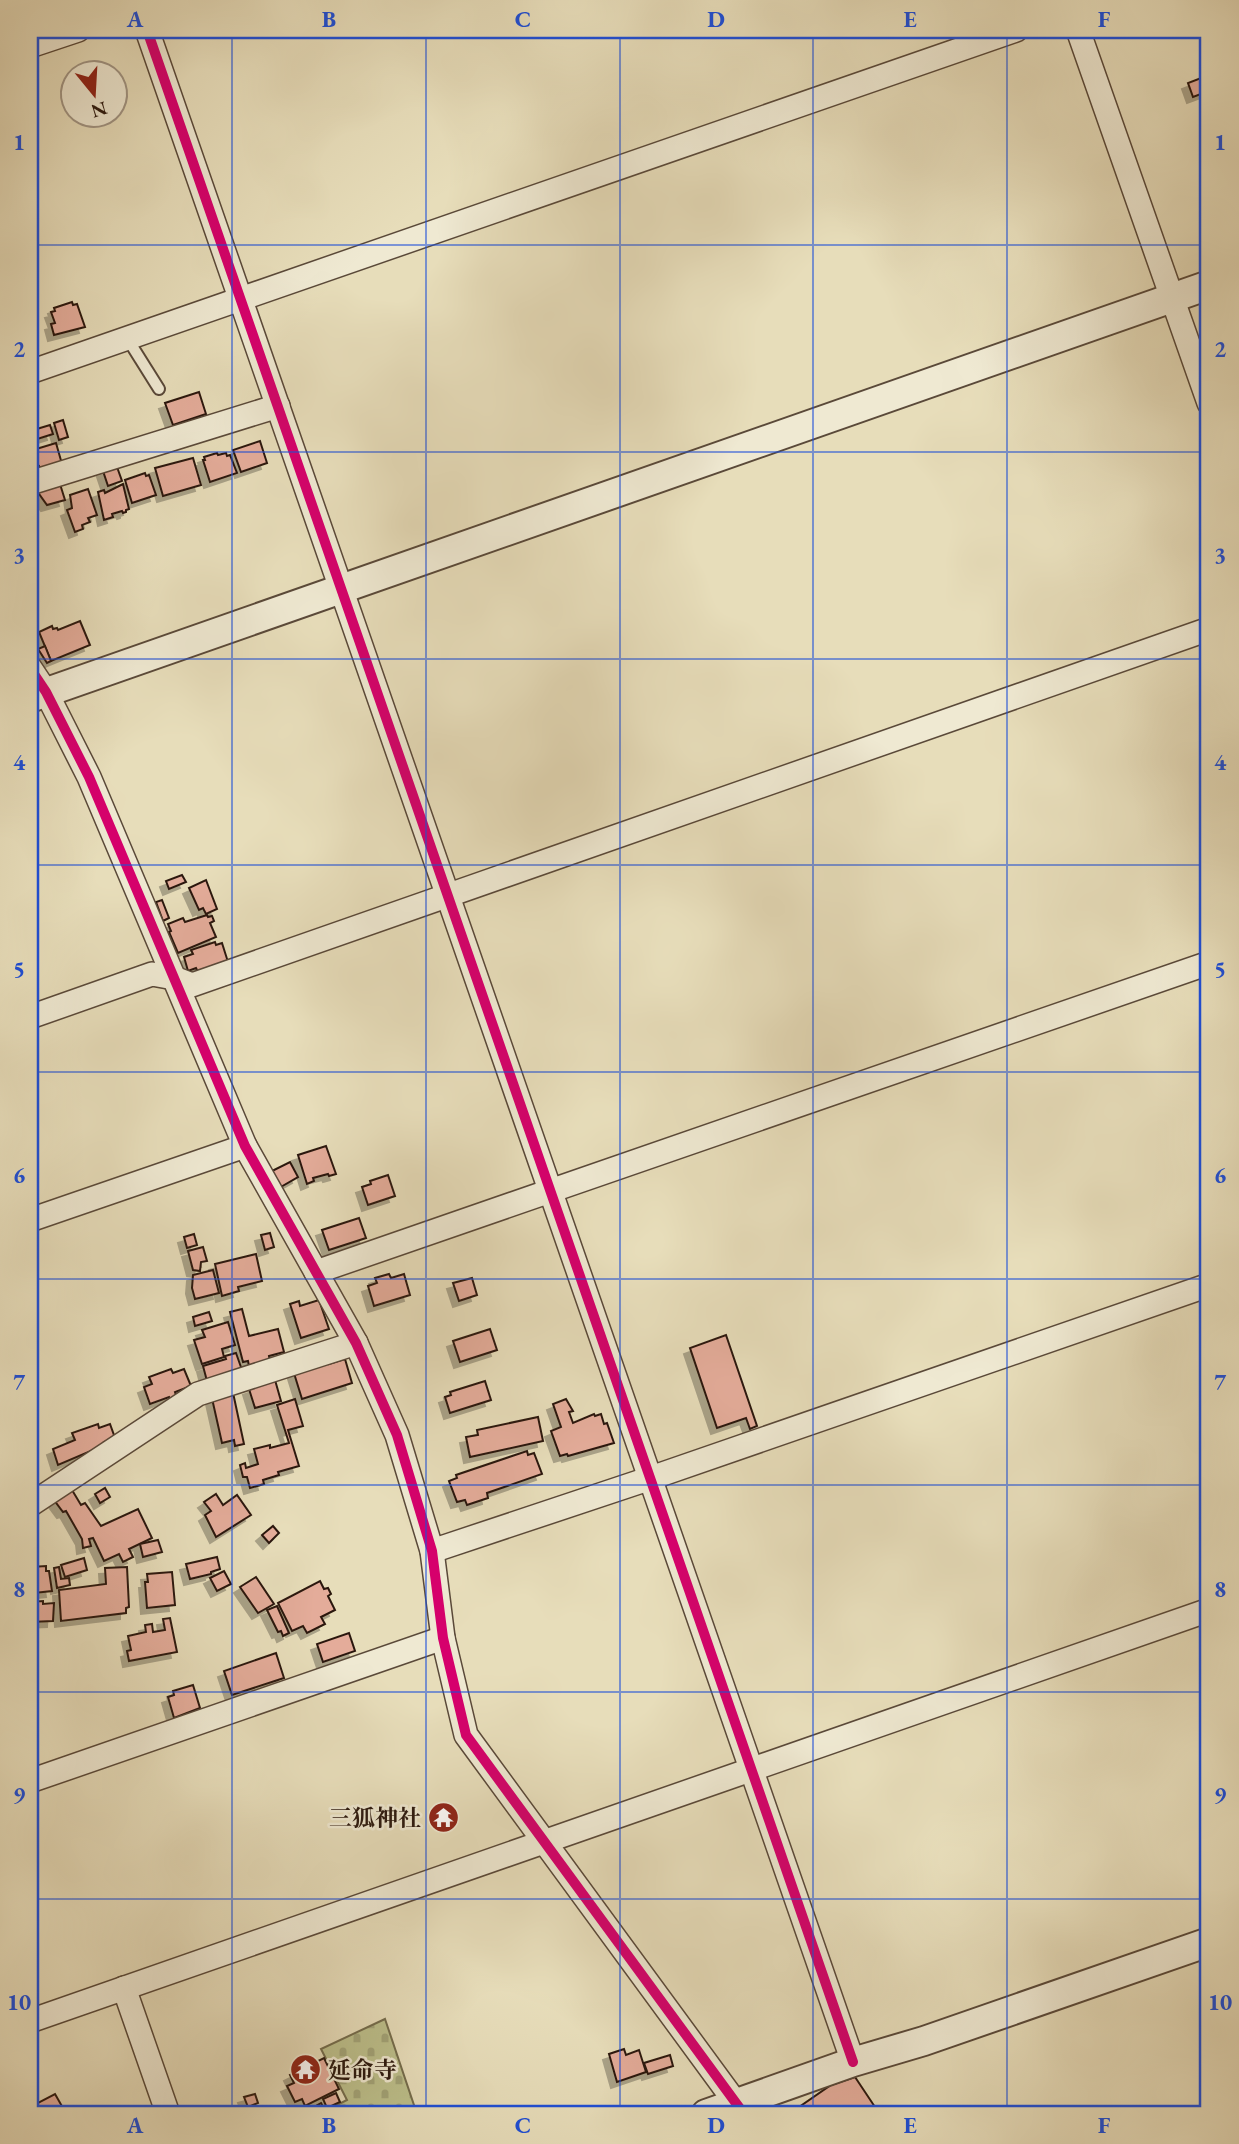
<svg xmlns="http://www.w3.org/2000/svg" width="1239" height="2144" viewBox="0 0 1239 2144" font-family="'EB Garamond','Noto Serif JP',serif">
<defs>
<pattern id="cemetery-stones" width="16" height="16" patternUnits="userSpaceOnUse" patternTransform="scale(1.75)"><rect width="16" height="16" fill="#bcbf8b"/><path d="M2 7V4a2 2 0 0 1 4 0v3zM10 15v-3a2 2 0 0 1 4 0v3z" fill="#a2a377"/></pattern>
<filter id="shadow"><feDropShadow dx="-6" dy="6" stdDeviation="0" flood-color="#0004"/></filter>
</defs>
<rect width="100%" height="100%" fill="#e7ddba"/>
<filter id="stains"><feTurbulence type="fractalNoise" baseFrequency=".00286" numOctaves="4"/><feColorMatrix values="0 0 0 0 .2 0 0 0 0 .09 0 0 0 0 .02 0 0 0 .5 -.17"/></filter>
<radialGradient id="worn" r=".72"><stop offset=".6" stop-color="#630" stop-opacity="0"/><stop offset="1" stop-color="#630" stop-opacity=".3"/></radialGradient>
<polygon fill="url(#cemetery-stones)" stroke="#746c4c" stroke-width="2" points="385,2019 417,2114 329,2114 327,2110 347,2100 321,2049"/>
<g fill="#e4ac9a" stroke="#2b180e" stroke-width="2" filter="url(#shadow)">
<polygon points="1209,75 1209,91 1193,97 1188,83"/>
<polygon points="72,302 73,305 77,304 85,327 54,335 51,324 55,323 51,312 55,311 54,308"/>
<polygon points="199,392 206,414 173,425 165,403"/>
<polygon points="63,420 68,437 59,440 54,423"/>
<polygon points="50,425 53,434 31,441 30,431"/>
<polygon points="260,441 267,463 241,472 233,450"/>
<polygon points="56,443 62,464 41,471 39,466 30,469 30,447 32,446 33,450"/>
<polygon points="217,453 218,455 226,453 227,456 230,455 237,473 210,482 203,460 205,460 204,457"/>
<polygon points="193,458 201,485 163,496 155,468"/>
<polygon points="117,467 122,481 108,486 103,471"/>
<polygon points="145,473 146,476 149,475 156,495 132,503 125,480"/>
<polygon points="60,484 65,500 47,505 37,491"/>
<polygon points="123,484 129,509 126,510 126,512 123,513 122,511 112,514 113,517 104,520 98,492 104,490 105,493"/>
<polygon points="88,489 97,515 88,518 90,522 82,525 83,529 75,532 67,510 72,508 70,495"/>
<polygon points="80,621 90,645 51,661 39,632 52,626 53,629 57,628 58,630"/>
<polygon points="45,646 51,661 47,663 38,649"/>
<polygon points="182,875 186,882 169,889 166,881"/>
<polygon points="206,880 217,909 206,914 203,908 199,910 189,888"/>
<polygon points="162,900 169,918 163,921 156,902"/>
<polygon points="207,915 208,917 212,916 214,921 210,923 216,937 178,953 169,932 171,931 168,924 183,918 185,922"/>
<polygon points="215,942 216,945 222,943 228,962 198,972 196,968 188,971 184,957 193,954 191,950"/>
<polygon points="326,1146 336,1174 329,1176 328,1174 313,1178 314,1181 307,1184 298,1155"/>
<polygon points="290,1162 298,1177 279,1188 270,1172"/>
<polygon points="388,1175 395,1196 368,1205 362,1187 371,1184 370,1181"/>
<polygon points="359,1218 366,1238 329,1250 322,1230"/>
<polygon points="270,1233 274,1247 265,1250 261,1235"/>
<polygon points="194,1234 197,1245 187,1248 184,1237"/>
<polygon points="203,1247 207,1261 201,1262 200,1271 193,1270 188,1251"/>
<polygon points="256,1254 262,1281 238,1287 239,1291 222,1296 215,1264"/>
<polygon points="213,1270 219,1293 195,1299 192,1288 193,1275"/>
<polygon points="389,1274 391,1278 404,1274 410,1295 374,1306 368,1286 377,1283 375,1278"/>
<polygon points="472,1278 477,1295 459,1301 453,1283"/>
<polygon points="319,1300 329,1329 301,1338 290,1304 299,1301 300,1306"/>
<polygon points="242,1309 249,1336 278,1329 284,1352 269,1356 270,1361 249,1366 248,1361 243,1362 230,1312"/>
<polygon points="209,1312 212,1321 195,1326 193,1317"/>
<polygon points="228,1322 235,1345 222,1349 224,1357 202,1364 194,1340 205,1337 202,1330"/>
<polygon points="490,1329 497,1350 460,1362 453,1341"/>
<polygon points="726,1335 757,1426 750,1429 746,1418 717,1428 690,1348"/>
<polygon points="236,1353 242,1370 207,1381 203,1366 226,1359 225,1356"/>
<polygon points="328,1359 329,1364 345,1359 352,1383 302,1399 293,1370"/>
<polygon points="171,1369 173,1373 184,1369 191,1386 175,1392 177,1398 170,1401 169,1397 150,1404 144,1387 152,1384 149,1377"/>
<polygon points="275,1380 281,1401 255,1408 249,1389"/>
<polygon points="485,1381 491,1400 450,1413 445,1397 451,1395 450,1392"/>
<polygon points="232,1388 244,1444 235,1446 234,1440 222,1443 211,1394"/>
<polygon points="295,1399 303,1426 288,1430 299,1466 278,1472 279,1475 263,1480 264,1484 250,1488 247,1477 243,1477 240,1465 245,1463 246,1468 258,1464 254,1449 270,1445 270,1448 289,1443 277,1405"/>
<polygon points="566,1399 573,1411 569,1412 573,1423 594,1414 595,1416 601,1414 604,1424 607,1423 614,1443 568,1456 567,1454 560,1456 551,1431 561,1427 553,1404"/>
<polygon points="538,1417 543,1441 470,1457 466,1437 478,1435 477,1430"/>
<polygon points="98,1424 99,1428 110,1424 115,1438 104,1442 105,1445 58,1465 53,1449 75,1440 72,1433"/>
<polygon points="527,1451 528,1455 534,1453 542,1474 487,1493 488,1498 467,1505 465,1500 457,1502 449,1481 457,1478 456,1475"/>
<polygon points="105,1488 110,1497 100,1503 95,1494"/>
<polygon points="72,1490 81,1505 85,1503 101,1526 138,1509 152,1538 129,1549 133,1557 123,1562 119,1554 104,1561 93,1538 89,1539 91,1546 83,1548 82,1539 66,1511 63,1512 54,1500"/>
<polygon points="216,1494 223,1505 237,1495 251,1515 216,1537 205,1515 211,1511 204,1502"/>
<polygon points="273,1526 279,1533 269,1543 262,1535"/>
<polygon points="158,1540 162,1552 143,1557 140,1544"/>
<polygon points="217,1557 220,1569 211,1572 211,1574 190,1579 186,1564"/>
<polygon points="84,1558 87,1570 65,1577 61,1565"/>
<polygon points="46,1566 46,1571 49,1571 52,1591 34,1593 33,1589 30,1590 31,1567"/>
<polygon points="59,1567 61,1579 69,1578 70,1585 57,1588 54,1568"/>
<polygon points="127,1567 129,1607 126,1608 126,1613 61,1621 59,1590 106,1584 105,1568"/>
<polygon points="224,1571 231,1584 217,1591 210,1578"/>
<polygon points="172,1572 175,1605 147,1608 145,1582 148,1582 147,1574"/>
<polygon points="256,1577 274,1604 258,1613 240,1587"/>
<polygon points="320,1581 324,1589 328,1588 331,1594 328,1596 335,1610 321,1617 325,1624 307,1633 303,1626 292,1631 278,1603"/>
<polygon points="43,1601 43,1604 54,1603 53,1621 30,1622 30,1602"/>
<polygon points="277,1606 289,1633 283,1636 281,1631 278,1632 267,1610"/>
<polygon points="170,1618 177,1652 129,1661 127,1651 131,1650 128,1636 146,1632 145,1625 152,1624 153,1632 165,1630 163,1619"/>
<polygon points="349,1633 355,1651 323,1662 317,1644"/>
<polygon points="276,1653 284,1678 232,1695 224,1671"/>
<polygon points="193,1685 200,1708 174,1718 168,1697 174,1695 173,1691"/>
<polygon points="624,2049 626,2055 639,2050 646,2072 617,2082 609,2054"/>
<polygon points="670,2055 673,2066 648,2074 644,2063"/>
<polygon points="324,2058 339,2089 305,2106 302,2099 295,2102 287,2086 294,2083 290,2075"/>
<polygon points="855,2077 879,2113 877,2114 789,2114 831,2085"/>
<polygon points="336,2093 340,2102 327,2108 323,2099"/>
<polygon points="55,2094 63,2108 52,2114 30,2114 30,2107"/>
<polygon points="255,2094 258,2103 248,2107 244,2097"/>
<polygon points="321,2103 327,2114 301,2114"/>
<polygon points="144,2107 146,2114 125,2114 125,2113"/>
</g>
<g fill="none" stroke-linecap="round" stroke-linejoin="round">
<defs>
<polyline id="service" points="127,338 159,389"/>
<g id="minor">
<polyline points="147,30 853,2062"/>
<polyline points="1078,30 1209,403"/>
<polyline points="30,46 78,30"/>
<polyline points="30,372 1016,30"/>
<polyline points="30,483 278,406"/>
<polyline points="30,668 46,692 89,777 245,1146 356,1343 397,1435 432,1551 443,1638 466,1735 744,2114"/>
<polyline points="30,1017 152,974 174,978 192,985 1209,629"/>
<polyline points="30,1220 245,1146"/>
<polyline points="316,1272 1209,963"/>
<polyline points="30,1505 198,1394 356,1343"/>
<polyline points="432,1551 651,1478 1209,1285"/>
<polyline points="30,1781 443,1638"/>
<polyline points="124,1988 168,2114"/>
<polyline points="30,2021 1209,1610"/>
</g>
<g id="tertiary">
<polyline points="30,698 1209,285"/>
<polyline points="706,2114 853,2062 924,2041 1209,1942"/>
</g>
</defs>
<use href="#service" stroke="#5a4939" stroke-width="14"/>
<use href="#minor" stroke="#5a4939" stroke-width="26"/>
<use href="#tertiary" stroke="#5a4939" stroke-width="32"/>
<use href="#service" stroke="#efe9d2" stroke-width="10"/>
<use href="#minor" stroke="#efe9d2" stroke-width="23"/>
<use href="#tertiary" stroke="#efe9d2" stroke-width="28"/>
<defs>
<g id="cycleway">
<polyline points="147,30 853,2062"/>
<polyline points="30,668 46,692 89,777 245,1146 356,1343 397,1435 432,1551 443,1638 466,1735 744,2114"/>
</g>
</defs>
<use href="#cycleway" stroke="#efe9d2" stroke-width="15"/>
<use href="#cycleway" stroke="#d6006c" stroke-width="10"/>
</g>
<path fill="none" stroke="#1d4ed8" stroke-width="2" stroke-opacity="0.55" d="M232 30V2114M426 30V2114M620 30V2114M813 30V2114M1007 30V2114M30 245H1209M30 452H1209M30 659H1209M30 865H1209M30 1072H1209M30 1279H1209M30 1485H1209M30 1692H1209M30 1899H1209"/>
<defs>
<symbol id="temple-disc" viewBox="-11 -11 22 22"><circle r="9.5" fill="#8f2418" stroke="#efe9d2"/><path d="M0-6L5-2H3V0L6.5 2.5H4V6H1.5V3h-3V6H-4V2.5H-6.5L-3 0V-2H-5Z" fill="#fff"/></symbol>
</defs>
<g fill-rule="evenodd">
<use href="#temple-disc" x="426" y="1800" width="35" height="35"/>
<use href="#temple-disc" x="288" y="2052" width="35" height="35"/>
</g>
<g text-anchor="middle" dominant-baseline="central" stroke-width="5" stroke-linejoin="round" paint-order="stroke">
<g font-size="23" font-weight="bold" fill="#2b180e" stroke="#efe9d2" text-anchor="end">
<text x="421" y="1818">三狐神社</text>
<text x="328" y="2070" text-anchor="start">延命寺</text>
</g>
</g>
<rect width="1239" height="2144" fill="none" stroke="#e7ddba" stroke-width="77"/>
<g transform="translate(94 94) rotate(162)"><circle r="33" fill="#efe9d2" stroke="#a19584" stroke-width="2"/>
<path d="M0-5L12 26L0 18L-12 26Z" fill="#8f2418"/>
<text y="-10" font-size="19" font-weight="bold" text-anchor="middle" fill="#2b180e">N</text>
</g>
<rect x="38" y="38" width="1162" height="2068" fill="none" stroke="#1d4ed8" stroke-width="2.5"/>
<g font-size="23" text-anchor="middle" font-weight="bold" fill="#1d4ed8">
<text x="135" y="27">A</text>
<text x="329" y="27">B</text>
<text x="523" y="27">C</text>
<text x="716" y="27">D</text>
<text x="910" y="27">E</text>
<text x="1104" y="27">F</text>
<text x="19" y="150">1</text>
<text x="1220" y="150">1</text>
<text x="19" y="357">2</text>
<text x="1220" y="357">2</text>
<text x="19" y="563">3</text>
<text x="1220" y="563">3</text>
<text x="19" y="770">4</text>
<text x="1220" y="770">4</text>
<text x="19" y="977">5</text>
<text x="1220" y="977">5</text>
<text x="19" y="1183">6</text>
<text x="1220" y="1183">6</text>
<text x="19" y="1390">7</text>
<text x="1220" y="1390">7</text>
<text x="19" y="1597">8</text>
<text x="1220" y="1597">8</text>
<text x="19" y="1803">9</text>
<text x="1220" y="1803">9</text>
<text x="19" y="2010">10</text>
<text x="1220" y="2010">10</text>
<text x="135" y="2133">A</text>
<text x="329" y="2133">B</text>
<text x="523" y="2133">C</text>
<text x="716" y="2133">D</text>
<text x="910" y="2133">E</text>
<text x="1104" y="2133">F</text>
</g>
<rect width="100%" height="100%" filter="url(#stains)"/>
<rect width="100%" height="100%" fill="url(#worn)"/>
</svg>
